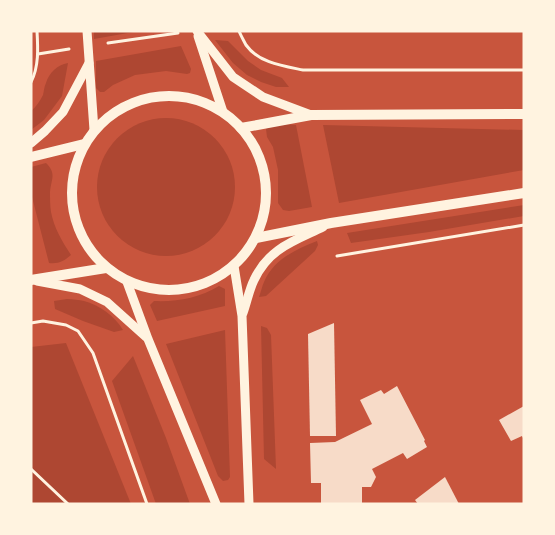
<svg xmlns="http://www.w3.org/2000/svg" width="555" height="535" viewBox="0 0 555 535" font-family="'Golos Text',sans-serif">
<rect width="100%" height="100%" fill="#c8553d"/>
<g fill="#ae4732">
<polygon points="94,31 139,31 94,39"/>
<polygon points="215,40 228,41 248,61 261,70 282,78 289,87 276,87 261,82 247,75 233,63"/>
<polygon points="181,46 191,69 190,73 187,74 166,71 135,75 113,85 104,92 100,92 96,88 96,61"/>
<path d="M68 63 62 96 44 120 31 130V111C36 107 40 101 43 95 44 91 44 87 46 83 49 73 57 65 68 63Z"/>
<circle cx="166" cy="187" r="69"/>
<polygon points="284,124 296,125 312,207 289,211 283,210 278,203 278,170 273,147 267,137 266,129 270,125"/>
<polygon points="323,125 524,130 524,170 339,203"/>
<path d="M46 163C57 174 51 179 50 192 50 198 50 206 51 212 54 228 62 241 71 255 64 261 59 264 49 263L31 193V167Z"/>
<polygon points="524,205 524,216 429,232 351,243 347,233"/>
<path d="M317 241 318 245 315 251 266 296 259 297C261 292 262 286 264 282 274 259 295 250 317 241Z"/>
<path d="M219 286 225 289V306L157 321 150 305 154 301C177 302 199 298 219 286Z"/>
<path d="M67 299C73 299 79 300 84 301 99 305 115 316 123 330L114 332 83 321 55 309 54 301Z"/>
<polygon points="261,326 267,328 271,335 276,469 264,459"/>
<polygon points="225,330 230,477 228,480 223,481 218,476 166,344"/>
<polygon points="66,343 131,504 31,504 31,347"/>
<polygon points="133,356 166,438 190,504 156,504 112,381"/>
</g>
<g fill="#f7dbc8">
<polygon points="334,323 336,436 310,436 308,334"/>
<polygon points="397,386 425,440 424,441 427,447 407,459 403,453 372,469 376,477 371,487 362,487 362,504 321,504 321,483 311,483 310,443 335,442 372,424 360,400 381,390 384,394"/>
<polygon points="524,406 524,440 522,436 511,441 499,420"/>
<polygon points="445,477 459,504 418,504 415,500"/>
</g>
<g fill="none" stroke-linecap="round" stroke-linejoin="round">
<g stroke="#fff3e0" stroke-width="3">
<path d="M239 31C241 36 244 41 246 45 259 63 283 66 303 70H524"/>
<polyline points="108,43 178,33"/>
<polyline points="38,54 69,49"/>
<path d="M31 82C39 67 38 48 37 31"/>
<polyline points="337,256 524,225"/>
<polyline points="31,323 43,321 66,325 78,331 93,353 147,504"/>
<polyline points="31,469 68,504"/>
</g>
<g stroke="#fff3e0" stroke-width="9">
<polyline points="87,31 94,130"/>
<polyline points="197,31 233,77 263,97 311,115"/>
<polyline points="198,36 223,112"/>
<polyline points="31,143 45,131 63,112 89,63"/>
<polyline points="234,266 242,316 249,504"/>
<polyline points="37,281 80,289 107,302 146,337"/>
<polyline points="127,282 148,339 216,504"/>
<path d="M243 313C247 302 249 290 254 280 269 248 294 241 323 227"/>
</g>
<g stroke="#fff3e0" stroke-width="10">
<circle cx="169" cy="193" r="97"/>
<polyline points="241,128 311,115 524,114"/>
<polyline points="31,157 84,144"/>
<polyline points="256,238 331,223 524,193"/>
<polyline points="31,280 106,268"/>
</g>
</g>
<rect width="555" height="535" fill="none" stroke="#fff3e0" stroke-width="65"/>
</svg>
